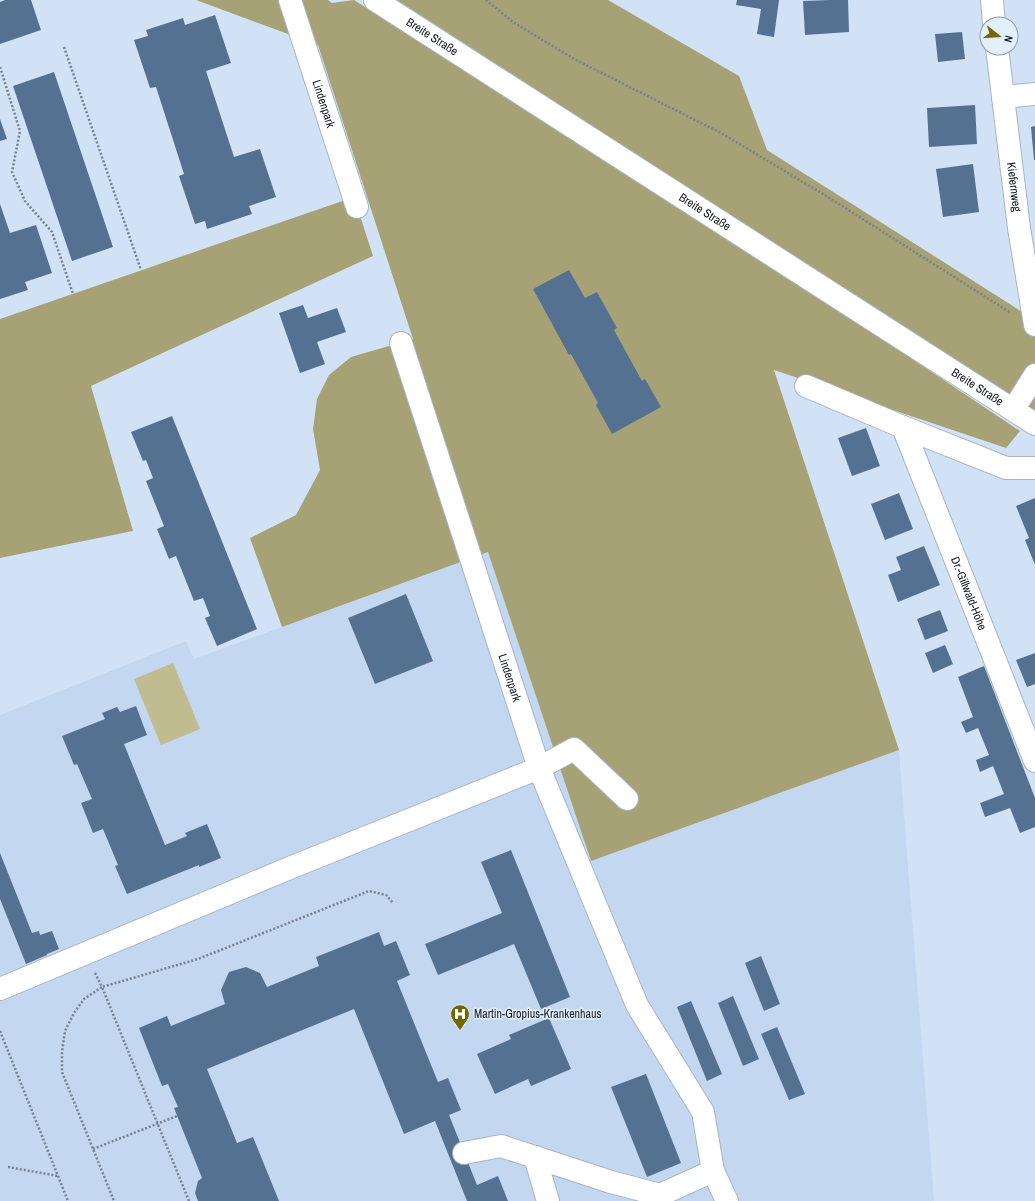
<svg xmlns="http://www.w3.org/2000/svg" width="1035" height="1201" viewBox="0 0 1035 1201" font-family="'Archivo Narrow',sans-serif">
<rect width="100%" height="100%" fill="#d2e2f6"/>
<polygon fill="#c3d7f0" points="488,552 591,861 899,750 934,1201 0,1201 0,715 186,641 194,659"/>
<polygon fill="#c0bc8f" points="173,663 200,729 161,745 134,679"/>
<g fill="#a6a276">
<polygon points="196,0 328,0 332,3 354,0 812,292 1020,431 1006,448 774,370 899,750 591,861 488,552 282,627 250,538 296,515 320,470 313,429 317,399 329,375 351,357 413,339 318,45"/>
<polygon points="397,0 608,0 739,76 767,150 1035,320 1035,412"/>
<polygon points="354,197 373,256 91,386 133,531 0,558 0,319"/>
</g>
<g fill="#557192">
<polygon points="5,0 31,0 41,30 0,44 0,2"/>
<polygon points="737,0 779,0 774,37 757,34 761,9 736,5"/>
<polygon points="830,0 848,0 849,32 805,35 803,1"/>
<polygon points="215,15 231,63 206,71 234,157 260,149 276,197 249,206 252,214 207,229 205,221 195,224 179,176 184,174 156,87 150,88 134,40 148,36 146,30 183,18 185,25"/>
<polygon points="962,32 965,59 938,62 935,34"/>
<polygon points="54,72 113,247 72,261 13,86"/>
<polygon points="975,105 977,144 929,147 927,108"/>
<polygon points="0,119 7,139 0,141"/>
<polygon points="1035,126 1035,160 1034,160 1031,127"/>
<polygon points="973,164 979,212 943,217 936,169"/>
<polygon points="0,204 10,233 36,225 52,273 25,282 28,290 0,299"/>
<polygon points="569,270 585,298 597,292 617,328 614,330 642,381 645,379 661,407 612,434 596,405 598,403 571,354 569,355 533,289"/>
<polygon points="303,305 308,318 337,308 346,332 317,342 325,364 300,373 279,313"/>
<polygon points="172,416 257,629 217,646 205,618 210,616 203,598 194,601 176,556 169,559 157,529 164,526 146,481 153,478 146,460 143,461 131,432"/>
<polygon points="866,428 880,466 852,476 838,438"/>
<polygon points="899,493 913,529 885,540 871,504"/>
<polygon points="1035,498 1035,565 1025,540 1029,538 1016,506"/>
<polygon points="924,546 940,585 898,602 888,575 901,570 896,557"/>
<polygon points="406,594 433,661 375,684 348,618"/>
<polygon points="940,610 948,631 925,640 917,619"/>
<polygon points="945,645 953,664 933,673 925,653"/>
<polygon points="1035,653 1035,684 1027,687 1016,660"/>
<polygon points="984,666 1035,798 1035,827 1020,833 1010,808 985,817 980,803 1004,794 993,766 980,772 976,760 989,755 978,728 966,733 961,722 973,717 958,677"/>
<polygon points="136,706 147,735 124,744 165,845 187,836 185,833 207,824 221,858 199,867 199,865 127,894 115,866 118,865 103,829 93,833 81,803 92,799 77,764 74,765 62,736 105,719 102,713 117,707 120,712"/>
<polygon points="511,850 570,997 541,1009 514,944 438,975 425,944 502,913 481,862"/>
<polygon points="0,853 32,933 39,931 40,935 52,931 59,949 47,954 47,955 26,964 0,899"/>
<polygon points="379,932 384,946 396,941 410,975 397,981 438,1082 448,1078 461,1110 449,1115 477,1185 498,1176 508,1201 467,1201 435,1121 404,1134 354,1009 207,1069 237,1143 253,1137 279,1201 198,1201 195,1193 198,1181 202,1178 174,1108 178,1107 168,1084 162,1086 139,1028 167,1016 171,1026 225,1004 221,990 229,972 246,967 260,973 267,987 319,966 316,957"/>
<polygon points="761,956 780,1004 764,1011 745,963"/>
<polygon points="733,996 759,1059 743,1066 718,1003"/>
<polygon points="691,1001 722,1074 707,1081 677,1007"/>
<polygon points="549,1018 571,1069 531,1086 528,1079 495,1094 477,1054 511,1039 509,1035"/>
<polygon points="777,1027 805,1094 789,1100 761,1034"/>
<polygon points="646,1074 681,1163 647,1177 611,1087"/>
</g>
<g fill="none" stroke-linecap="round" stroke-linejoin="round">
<defs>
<g id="minor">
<path id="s1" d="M290 0 357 207"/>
<polyline points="992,0 994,24"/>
<path id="s2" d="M997 48 1019 228 1035 325"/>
<polyline points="1003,97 1035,94"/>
<path id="s3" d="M401 343 539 768 637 1005 703 1112 713 1171 727 1201"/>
<polyline points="806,386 903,427 1006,468 1035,468"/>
<polyline points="1013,410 1035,375"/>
<path id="s4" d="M903 427 1035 761"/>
<polyline points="0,989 292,867 539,768 574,749 627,799"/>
<polyline points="464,1153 501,1146 611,1182 660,1195 713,1171"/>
<polyline points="535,1157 548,1201"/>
</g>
<g id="major">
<path id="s5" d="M375 0 1035 424"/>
</g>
</defs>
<use href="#minor" stroke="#a6b5c7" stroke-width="24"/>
<use href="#major" stroke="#a6b5c7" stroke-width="24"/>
<g stroke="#76818f" stroke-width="2.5" stroke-dasharray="2 2" stroke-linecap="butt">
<polyline points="486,0 513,22 574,59 721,133 828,197 1011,313"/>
<polyline points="64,47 141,270"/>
<polyline points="0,67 20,131 12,172 25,201 52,232 73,294"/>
<polyline points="95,973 102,987 84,999 74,1013 65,1031 62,1052 62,1072 114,1201"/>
<polyline points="0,1031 68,1201"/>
<polyline points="93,1149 177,1116"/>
<polyline points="8,1167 58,1176"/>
<polyline points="189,1201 102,987 198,959 369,891 386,895 393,903"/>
</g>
<use href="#minor" stroke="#fff" stroke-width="22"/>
<use href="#major" stroke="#fff" stroke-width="22"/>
</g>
<defs>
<symbol id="hospital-pin" viewBox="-11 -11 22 30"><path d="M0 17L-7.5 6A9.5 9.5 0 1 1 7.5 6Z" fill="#716800" stroke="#e2efff"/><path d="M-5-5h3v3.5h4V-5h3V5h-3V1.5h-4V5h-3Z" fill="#fff"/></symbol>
</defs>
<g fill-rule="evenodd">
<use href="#hospital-pin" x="449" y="1003" width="22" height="30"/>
</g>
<g text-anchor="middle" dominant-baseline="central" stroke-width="3" stroke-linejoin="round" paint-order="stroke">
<g font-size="12" fill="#151b22" stroke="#e2efff">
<text stroke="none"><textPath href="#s5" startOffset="68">Breite Straße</textPath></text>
<text stroke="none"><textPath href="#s1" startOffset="109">Lindenpark</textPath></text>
<text stroke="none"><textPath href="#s2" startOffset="140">Kiefernweg</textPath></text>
<text stroke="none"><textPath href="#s5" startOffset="392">Breite Straße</textPath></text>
<text stroke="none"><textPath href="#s5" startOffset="716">Breite Straße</textPath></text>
<text stroke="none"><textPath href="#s4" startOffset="179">Dr.-Gillwald-Höhe</textPath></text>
<text stroke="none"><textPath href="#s3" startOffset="352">Lindenpark</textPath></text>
</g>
<g font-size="12" fill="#151b22" stroke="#e2efff" text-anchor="start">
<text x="474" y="1014">Martin-Gropius-Krankenhaus</text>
</g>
</g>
<g transform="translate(999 36) rotate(107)"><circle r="19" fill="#e2efff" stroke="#909aa7"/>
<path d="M0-3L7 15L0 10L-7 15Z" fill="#716800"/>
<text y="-6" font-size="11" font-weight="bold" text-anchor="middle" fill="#151b22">N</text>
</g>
</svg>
